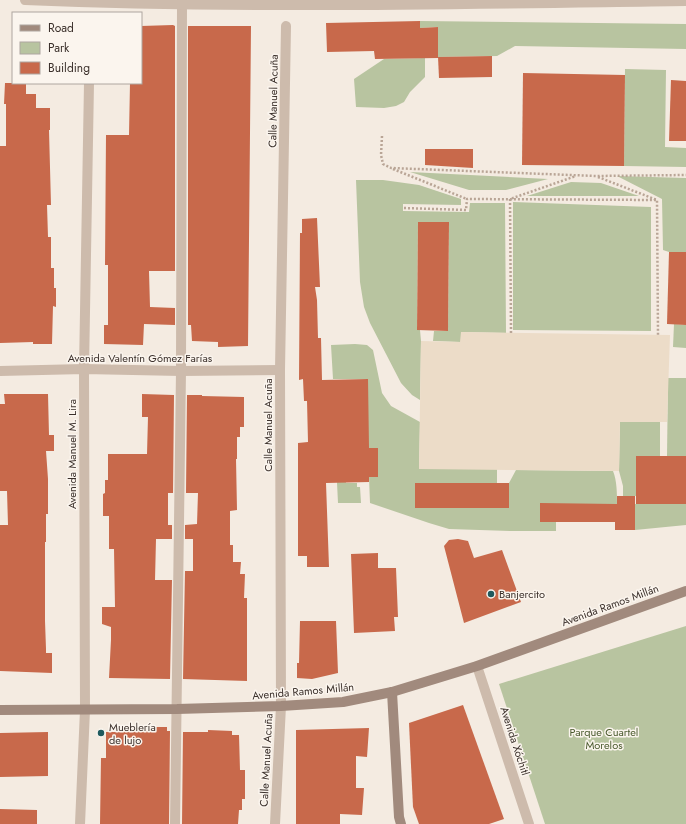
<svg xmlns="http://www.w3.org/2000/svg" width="686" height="824" viewBox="0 0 686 824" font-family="Jost,sans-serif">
<rect width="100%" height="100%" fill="#f4ebe1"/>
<g fill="#b8c4a0">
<polygon points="420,21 686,24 686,49 515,46 497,56 438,57 438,27 420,28"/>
<polygon points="425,58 425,77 410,92 404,102 396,106 384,108 356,107 354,79 384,59"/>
<polygon points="625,69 666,70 665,147 686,148 686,167 624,166"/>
<polygon points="410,172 548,179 506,190 469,190"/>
<polygon points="617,176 686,178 686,252 669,252 663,250 662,199"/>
<polygon points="356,180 383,180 419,185 461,199 461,205 403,204 403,211 469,212 470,203 505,203 506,333 461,332 461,342 433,341 434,331 448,331 449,223 418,222 417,330 420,330 421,341 420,400 412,395 401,383 370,323 364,307 360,282"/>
<polygon points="571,182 601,183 639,196 527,196"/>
<polygon points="513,202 651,207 651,331 513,330"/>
<polygon points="674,324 686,325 686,348 673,347"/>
<path d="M355 344 367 345 373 350 382 393 391 406 420 422 419 469H497V483H415V508H509V483L516 470 613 471C617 481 617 493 617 504L556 522V531H510L449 529 429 523 370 503 369 477H378L377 448 346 449V483H357V487H360L361 503H338L334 421 368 379H333L331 345Z"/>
<polygon points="668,378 686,378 686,456 667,456"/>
<polygon points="620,422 660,422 660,456 636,456 636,496 623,496 623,486 619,471"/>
<polygon points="635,504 686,504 686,525 635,530"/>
<polygon points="686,626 686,824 545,824 499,684"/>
</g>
<polygon fill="#ecdcc8" points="461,332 670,335 667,422 620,422 619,471 419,469 421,341 460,342"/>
<g fill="#c8694b">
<polygon points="420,21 420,28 438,27 438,58 375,59 374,51 327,52 326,23"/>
<polygon points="173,25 175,26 175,271 149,271 150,307 175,308 175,325 144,324 143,345 104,344 104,325 108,325 108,265 105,265 106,135 129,135 130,83 141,83 141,26"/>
<polygon points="188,26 251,26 248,346 218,347 218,342 192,341 191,325 188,325"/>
<polygon points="492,56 492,77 439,78 438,57"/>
<polygon points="523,73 625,75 624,166 522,165"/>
<polygon points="671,80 686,81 686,141 669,141"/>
<polygon points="5,83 26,83 26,94 36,94 36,108 50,108 50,130 49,130 51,205 47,205 48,237 51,237 51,268 54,268 54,288 56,288 56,307 53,306 52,344 33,344 33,342 0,343 0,146 6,146 6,104 4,104"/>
<polygon points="425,149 473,149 473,168 425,165"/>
<polygon points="317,218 320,287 315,287 317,300 318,338 321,338 322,380 368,379 369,448 378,448 378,477 369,477 369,482 326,483 329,567 307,567 307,556 298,556 298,443 308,442 307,401 304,401 303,379 299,380 300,233 302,233 302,219"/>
<polygon points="418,222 449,222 448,331 417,330"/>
<polygon points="669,252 686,252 686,325 667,324"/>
<polygon points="4,394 48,394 49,435 54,435 54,451 46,451 48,479 48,514 46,514 46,542 45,542 45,621 46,649 46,653 52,653 52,673 0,671 0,525 8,525 7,491 0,491 0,404 5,404"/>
<polygon points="142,394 174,395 173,493 168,493 168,525 172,525 172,539 156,539 155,580 172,580 170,679 109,678 111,640 111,627 102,624 102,607 115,607 114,549 109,549 109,516 103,516 103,494 105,493 105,480 108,480 108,454 147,454 148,417 142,417"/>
<polygon points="187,395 202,395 202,396 244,397 244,427 240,427 240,437 237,437 237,459 236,459 237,510 230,511 230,545 233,545 233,562 241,562 240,574 245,574 244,598 247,598 247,681 183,679 185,571 193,571 193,539 185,539 185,525 197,524 198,493 186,493"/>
<rect x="636" y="456" width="50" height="48"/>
<rect x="415" y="483" width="94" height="25"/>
<polygon points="617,496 635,496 635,530 615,530 615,522 540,522 540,503 617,504"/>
<polygon points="458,539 468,541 474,558 502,550 521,602 464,623 444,546 449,540"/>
<polygon points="378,553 378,568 396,568 398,617 394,617 395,631 354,633 351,554"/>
<polygon points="300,621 336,621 338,673 312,679 297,678 297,663 299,663"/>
<polygon points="463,705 504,819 489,824 419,824 413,807 409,723"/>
<polygon points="140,727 167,727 167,731 170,731 169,824 100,824 101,758 106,758 106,732 119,732 119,729 140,728"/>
<polygon points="369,728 367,757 356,756 356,788 364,788 362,815 340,814 340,824 296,824 296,730"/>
<polygon points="208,730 232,731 232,735 239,735 240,770 245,770 245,799 242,799 242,810 239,810 238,824 182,824 183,732 208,732"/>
<polygon points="48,732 48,776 0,777 0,733"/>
<polygon points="0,809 37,810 37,824 0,824"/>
</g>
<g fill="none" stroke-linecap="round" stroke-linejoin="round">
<g stroke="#b9a596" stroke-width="2.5" stroke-dasharray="2 2" stroke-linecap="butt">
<polyline points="382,136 381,155 383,164 391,168 596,176 686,175"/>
<polyline points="393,169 467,199"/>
<polyline points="598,177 657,200 658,335"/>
<polyline points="404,208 466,210 467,199 657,200"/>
<polyline points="511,333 510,199 576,176"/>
</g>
<polyline stroke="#cdbbac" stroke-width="10" points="175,824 181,371 182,5"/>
<g stroke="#cdbbac" stroke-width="10">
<path d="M25 0C245 9 466 4 686 1"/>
<polyline points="0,371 84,369 181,371 280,370"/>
<polyline points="477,666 529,824"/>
<polyline points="80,824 85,710 84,369 89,83"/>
<polyline points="275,824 281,706 280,370 286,26"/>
</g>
<g stroke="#a18a7d" stroke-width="10">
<polyline points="392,692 399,817 401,824"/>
<polyline points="0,710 177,709 281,706 343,702 392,692 477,666 686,591"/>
</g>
</g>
<g fill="#1f5a5e" stroke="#fbf5ee" stroke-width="1.5">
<circle cx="491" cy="594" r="4"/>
<circle cx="101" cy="733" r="4"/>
</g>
<g text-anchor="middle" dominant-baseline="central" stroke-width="3" stroke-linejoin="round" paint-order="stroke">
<g font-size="11" fill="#3b302b" stroke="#fbf5ee">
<text transform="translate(273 101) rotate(-89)">Calle Manuel Acuña</text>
<text x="140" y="358">Avenida Valentín Gómez Farías</text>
<text transform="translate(268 425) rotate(-90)">Calle Manuel Acuña</text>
<text transform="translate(72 454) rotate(-90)">Avenida Manuel M. Lira</text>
<text transform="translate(610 605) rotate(-20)">Avenida Ramos Millán</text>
<text transform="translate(303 691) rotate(-5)">Avenida Ramos Millán</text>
<text transform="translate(515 741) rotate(72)">Avenida Xóchitl</text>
<text transform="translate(266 760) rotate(-87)">Calle Manuel Acuña</text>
</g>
<g font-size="11" fill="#3b302b" stroke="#fbf5ee" text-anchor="start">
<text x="499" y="594">Banjercito</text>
<text x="109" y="727">Mueblería<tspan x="109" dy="13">de lujo</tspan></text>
</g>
<g font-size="11" fill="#4a5a2e" stroke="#fbf5ee">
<text x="604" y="732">Parque Cuartel<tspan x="604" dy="13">Morelos</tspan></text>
</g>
</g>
<rect x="12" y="12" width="130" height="72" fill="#fbf5ee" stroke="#aea6a0"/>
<rect x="20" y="25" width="20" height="6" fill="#a18a7d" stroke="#aea6a0"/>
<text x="48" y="32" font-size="12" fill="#3b302b">Road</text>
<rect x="20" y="42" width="20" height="12" fill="#b8c4a0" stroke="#aea6a0"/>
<text x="48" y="52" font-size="12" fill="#3b302b">Park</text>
<rect x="20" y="62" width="20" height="12" fill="#c8694b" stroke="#aea6a0"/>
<text x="48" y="72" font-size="12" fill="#3b302b">Building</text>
</svg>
